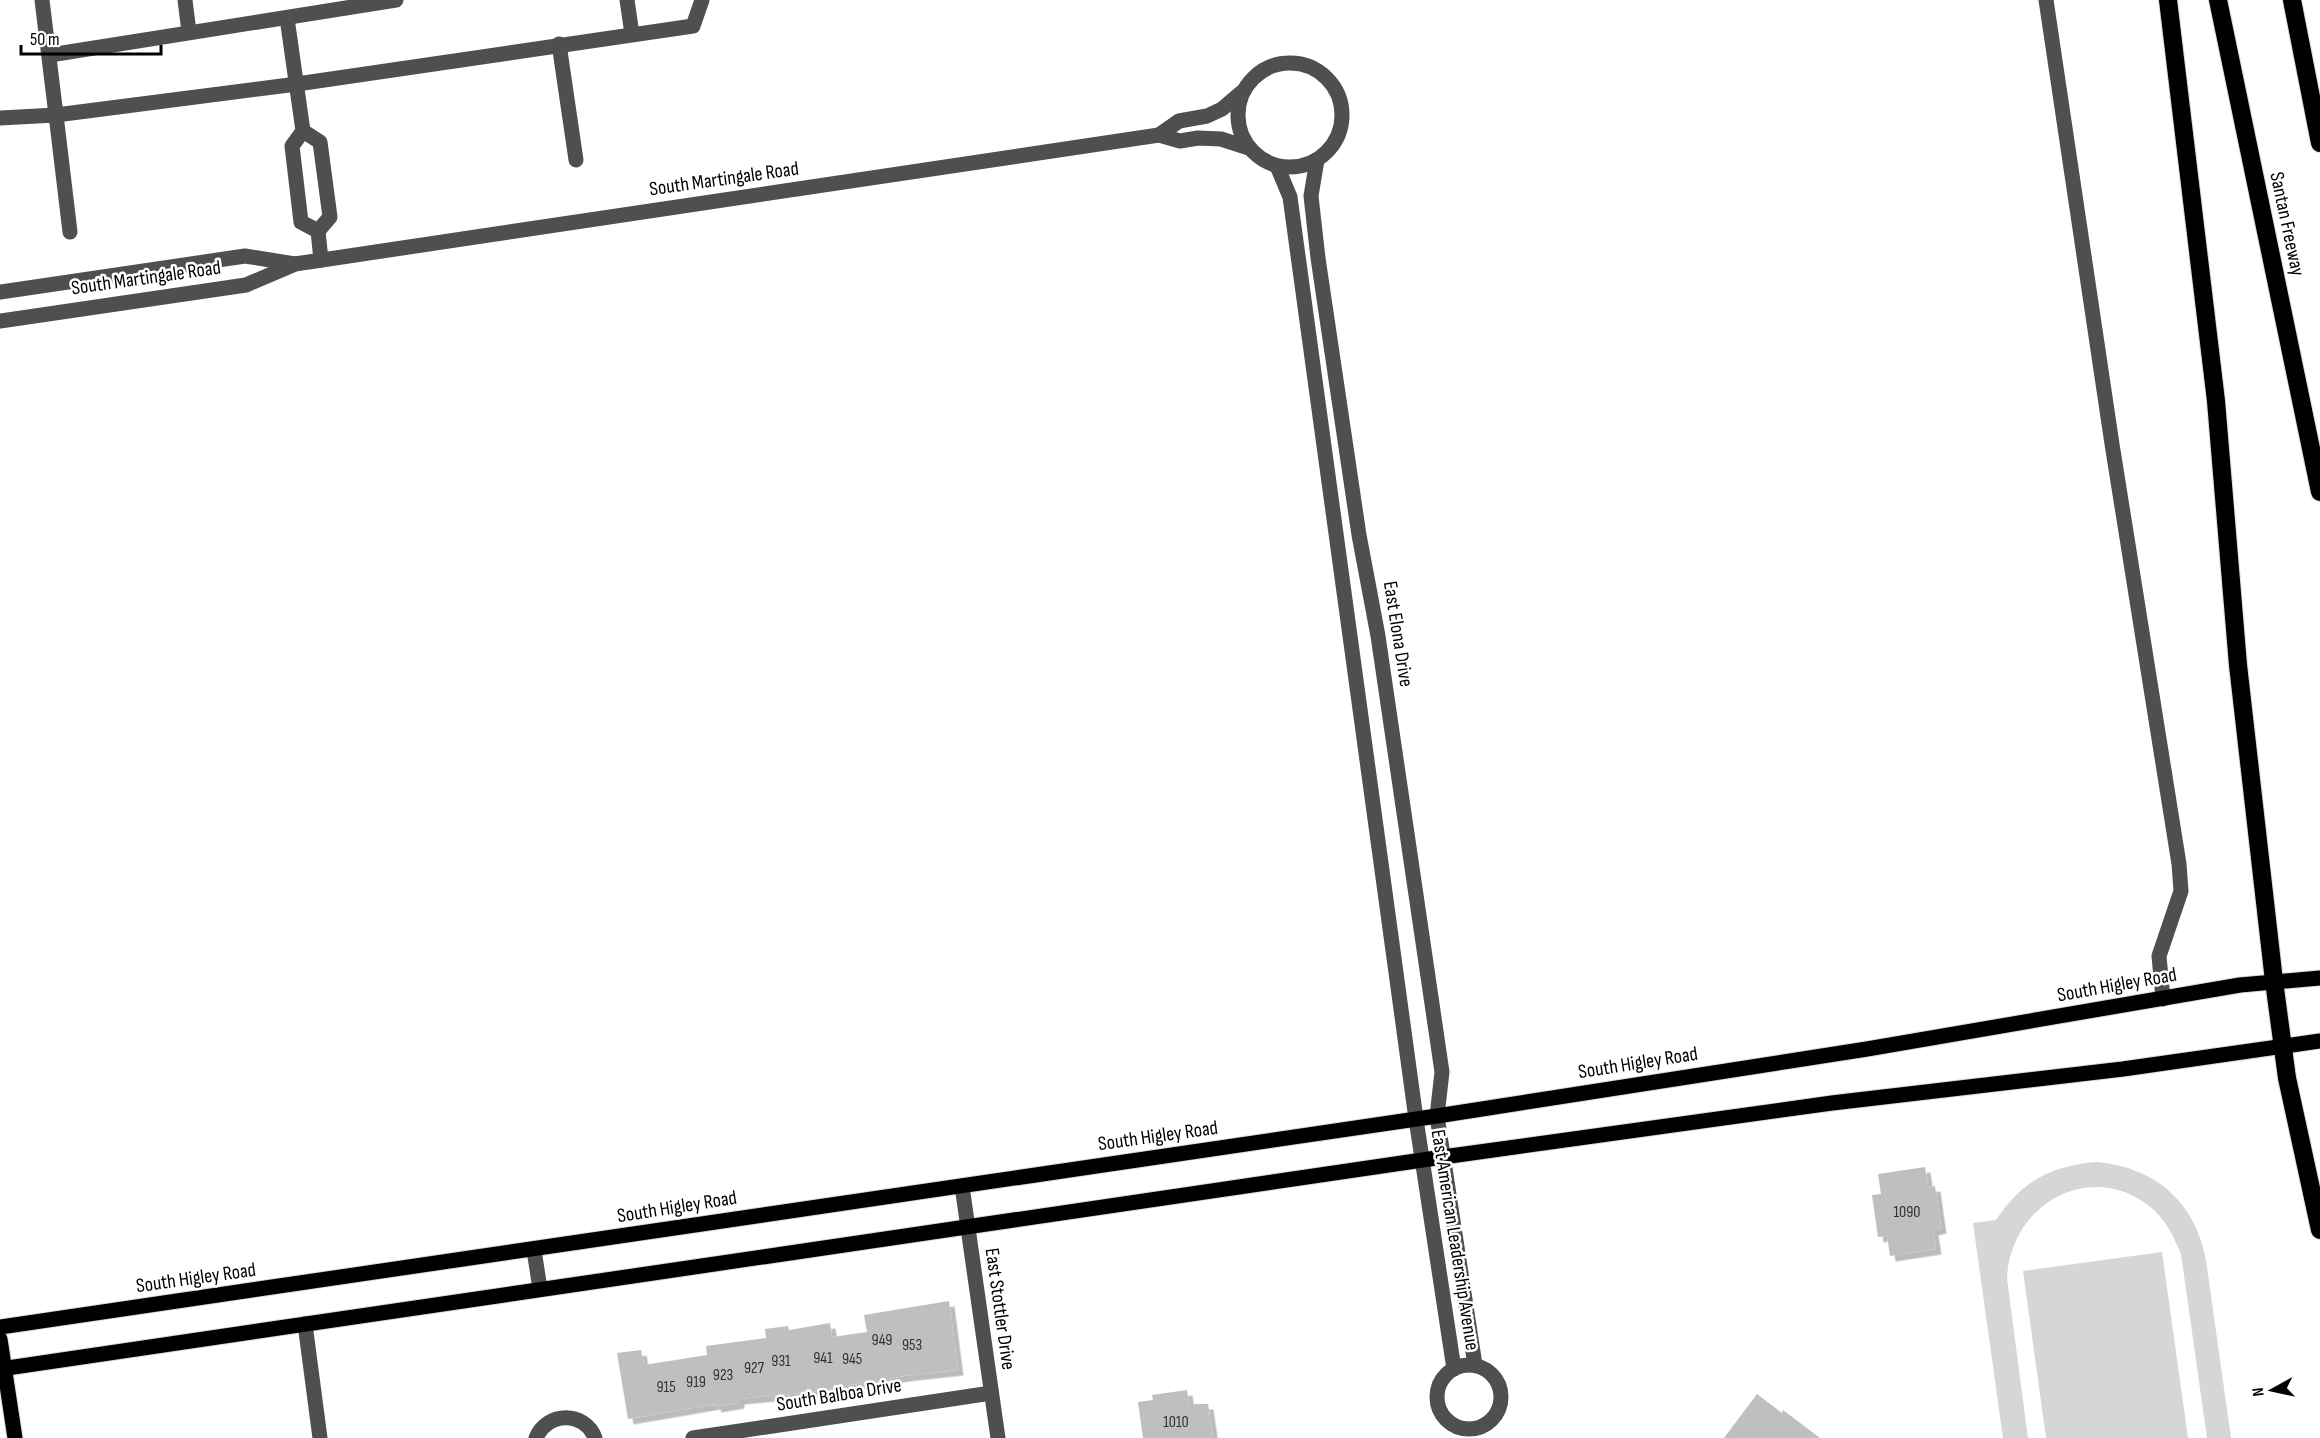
<svg xmlns="http://www.w3.org/2000/svg" width="2320" height="1438" viewBox="0 0 2320 1438" font-family="'Sofia Sans Condensed',sans-serif">
<defs>
<filter id="shadow"><feDropShadow dx="5.5" dy="5.5" stdDeviation="0" flood-color="#0004"/></filter>
</defs>
<rect width="100%" height="100%" fill="#fff"/>
<g fill="#d6d6d6">
<path d="M2098 1162C2156 1168 2195 1202 2206 1260L2231 1438H2207L2181 1254C2173 1235 2165 1218 2148 1205 2087 1159 2009 1207 2007 1279L2028 1438H2003L1973 1223 1996 1220C2022 1181 2052 1165 2098 1162Z"/>
<polygon points="2162,1252 2188,1438 2046,1438 2023,1271"/>
</g>
<g fill="#bfbfbf" filter="url(#shadow)">
<polygon points="1925,1167 1928,1187 1935,1186 1941,1228 1933,1230 1936,1249 1890,1256 1887,1236 1878,1237 1872,1195 1881,1194 1878,1174"/>
<polygon points="949,1301 958,1370 904,1376 810,1392 739,1399 739,1403 716,1407 715,1404 628,1419 617,1353 641,1350 644,1365 707,1355 706,1346 766,1338 765,1329 788,1326 789,1330 830,1323 832,1337 867,1332 864,1315"/>
<polygon points="1187,1390 1189,1404 1208,1404 1213,1438 1143,1438 1138,1402 1153,1400 1152,1395"/>
<polygon points="1757,1394 1782,1413 1783,1410 1820,1438 1724,1438"/>
</g>
<g fill="none" stroke-linecap="round" stroke-linejoin="round">
<defs>
<g id="major">
<polyline points="0,1327 1437,1116 1867,1049 2240,985 2320,978"/>
<polyline points="0,1339 15,1438"/>
<polyline points="0,1369 1443,1157 1832,1103 2123,1069 2320,1041"/>
</g>
<g id="highway">
<polyline points="2168,0 2216,401 2238,665 2274,981 2287,1078 2320,1230"/>
<polyline points="2218,0 2320,492"/>
<polyline points="2292,0 2320,143"/>
</g>
</defs>
<use href="#major" stroke="#dbdbdb" stroke-width="17"/>
<use href="#highway" stroke="#dbdbdb" stroke-width="20"/>
<g stroke="#4f4f4f" stroke-width="15">
<polyline points="42,0 56,115 297,84 693,26 702,0"/>
<polyline points="185,0 189,32"/>
<polyline points="627,0 632,34"/>
<polyline points="2046,0 2112,444 2179,864 2181,891 2159,956 2163,999"/>
<polyline points="287,18 303,131 292,146 301,222 318,231"/>
<polyline points="559,44 576,160"/>
<polyline points="50,55 396,0"/>
<circle cx="1290" cy="115" r="52"/>
<polyline points="0,118 56,115 70,232"/>
<polyline points="303,131 320,142 330,217 318,231 321,260"/>
<polyline points="1159,135 1179,121 1207,116 1222,109 1242,92"/>
<polyline points="1317,160 1311,196 1318,258 1359,535 1378,636 1442,1072 1437,1116 1475,1365"/>
<polyline points="1277,166 1290,197 1416,1119 1454,1369"/>
<polyline points="0,292 245,256 295,264"/>
<polyline points="0,321 246,285 295,264 1159,135 1180,141 1198,138 1221,139 1249,148"/>
<polyline points="962,1186 998,1438"/>
<polyline points="534,1250 540,1289"/>
<polyline points="305,1324 320,1438"/>
<circle cx="1469" cy="1397" r="32"/>
<path d="M536 1438C547 1411 585 1411 595 1438"/>
<polyline points="693,1438 991,1393"/>
</g>
<use href="#major" stroke="#000" stroke-width="15"/>
<use href="#highway" stroke="#000" stroke-width="18"/>
</g>
<g text-anchor="middle" dominant-baseline="central" stroke-width="5" stroke-linejoin="round" paint-order="stroke">
<g font-size="16" fill="#303030">
<text x="1907" y="1212">1090</text>
<text x="882" y="1340">949</text>
<text x="912" y="1345">953</text>
<text x="823" y="1358">941</text>
<text x="852" y="1359">945</text>
<text x="781" y="1361">931</text>
<text x="754" y="1368">927</text>
<text x="723" y="1375">923</text>
<text x="696" y="1382">919</text>
<text x="666" y="1387">915</text>
<text x="1176" y="1422">1010</text>
</g>
<g font-size="20" fill="#000" stroke="#fff">
<text transform="translate(724 179) rotate(-8)">South Martingale Road</text>
<text transform="translate(2287 224) rotate(78)">Santan Freeway</text>
<text transform="translate(146 278) rotate(-8)">South Martingale Road</text>
<text transform="translate(1398 634) rotate(81)">East Elona Drive</text>
<text transform="translate(2117 985) rotate(-10)">South Higley Road</text>
<text transform="translate(1638 1063) rotate(-9)">South Higley Road</text>
<text transform="translate(1158 1136) rotate(-8)">South Higley Road</text>
<text transform="translate(677 1207) rotate(-9)">South Higley Road</text>
<text transform="translate(1455 1240) rotate(81)">East American Leadership Avenue</text>
<text transform="translate(196 1278) rotate(-8)">South Higley Road</text>
<text transform="translate(1000 1309) rotate(82)">East Stottler Drive</text>
<text transform="translate(839 1395) rotate(-9)">South Balboa Drive</text>
</g>
</g>
<g transform="translate(2272 1390) rotate(262)" stroke="#ffffff" stroke-width="4.5" paint-order="stroke">
<path d="M0-4.5L10 22L0 15L-10 22Z" fill="#000000"/>
<text y="-9" font-size="16" font-weight="bold" text-anchor="middle" fill="#000000">N</text>
</g>
<path d="M21 45v9h140v-9" fill="none" stroke="#000000" stroke-width="3"/>
<text x="30" y="45" font-size="18" fill="#000000" stroke="#ffffff" stroke-width="4.5" paint-order="stroke">50 m</text>
</svg>
